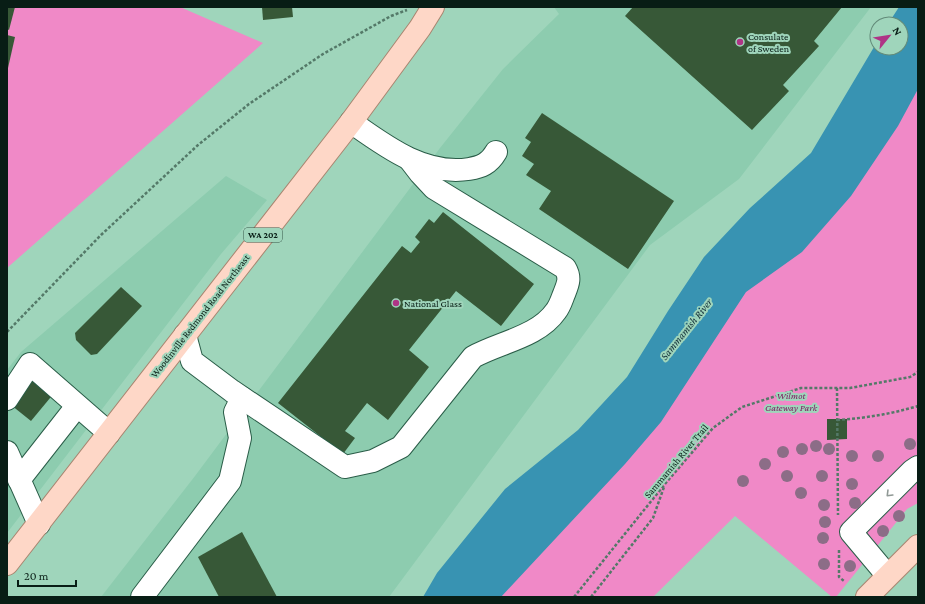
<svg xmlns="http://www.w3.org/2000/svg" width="925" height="604" viewBox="0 0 925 604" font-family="'Crimson Pro',serif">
<rect width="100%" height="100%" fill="#9fd5bb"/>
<g fill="#8dccaf">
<polygon points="554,7 871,7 739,179 650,245 389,597 101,597 195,476 440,148 503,69 559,14"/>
<polygon points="226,176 267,200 221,254 7,533 7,370 21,352"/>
</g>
<g fill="#f089c7">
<polygon points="10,7 180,7 263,43 7,268 7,13"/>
<polygon points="918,21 918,503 907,509 836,597 832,597 735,516 653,597 494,597 829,164"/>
</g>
<polygon fill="#3893b2" points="899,7 918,7 918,89 898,126 851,196 802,252 746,292 661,422 625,464 501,597 423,597 437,573 505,489 578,430 627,377 668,311 704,257 750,208 811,153 877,42 877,48 901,48 901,24 888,24"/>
<g fill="#375837">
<polygon points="7,7 15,7 9,30 7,29"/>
<polygon points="262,7 292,7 293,17 263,20"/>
<polygon points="633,7 842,7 814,41 819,46 783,85 789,91 752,130 625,16"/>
<polygon points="7,35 15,37 8,68 7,68"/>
<polygon points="542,113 674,201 628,269 539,209 551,191 526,175 534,164 522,156 531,142 525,138"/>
<polygon points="443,212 534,284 501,326 456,291 409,350 429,367 388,420 367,403 345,431 355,438 343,454 278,403 402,246 411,253 420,242 415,237 429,219 434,223"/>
<polygon points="121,287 142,306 97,354 91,355 76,340 75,333"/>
<polygon points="35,376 55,392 31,421 11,405"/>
<polygon points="827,419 847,419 847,439 827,440"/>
<polygon points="242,532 277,597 219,597 198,557"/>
</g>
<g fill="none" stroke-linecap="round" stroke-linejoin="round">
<defs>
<g id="minor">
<path d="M351 122C385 146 424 176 469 169 481 167 489 164 496 152"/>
<path d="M185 335 192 361 232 391 345 467 373 461 401 447 473 357C500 342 538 337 556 311 560 306 562 299 564 294 568 284 571 278 565 268L434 188 420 173 410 160"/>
<polyline points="7,399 30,364 109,433"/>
<polyline points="7,452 39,524"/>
<polyline points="19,480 77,406"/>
<polyline points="887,575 851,532 912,471 918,467"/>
<polyline points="142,597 230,481 240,438 235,412 242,398"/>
</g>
<g id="major">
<polyline points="7,564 351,122 420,28 433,7"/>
<polyline points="867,597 918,546"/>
</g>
</defs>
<use href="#minor" stroke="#2a5d48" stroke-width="24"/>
<use href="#major" stroke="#a88570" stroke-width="24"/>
<g stroke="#547968" stroke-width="2.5" stroke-dasharray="3 2" stroke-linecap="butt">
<polyline points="7,332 101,235 198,145 249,104 323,54 391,16 407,10"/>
<polyline points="837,388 838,515"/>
<path d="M837 420C866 418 891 414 918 406"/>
<polyline points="839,550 839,577 844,581"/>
<polyline points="574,597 665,484 713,428 742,407 801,388 850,388 910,377 918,372"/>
<polyline points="591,597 653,518 664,487"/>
</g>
<use href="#minor" stroke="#fff" stroke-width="22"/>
<use href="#major" stroke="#fed7c7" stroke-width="22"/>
</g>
<g fill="#8c6d87">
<circle cx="910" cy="444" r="6"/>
<circle cx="816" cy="446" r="6"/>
<circle cx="802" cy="449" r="6"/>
<circle cx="829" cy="449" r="6"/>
<circle cx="783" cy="452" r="6"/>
<circle cx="852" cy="456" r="6"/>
<circle cx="878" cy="456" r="6"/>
<circle cx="765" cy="464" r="6"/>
<circle cx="787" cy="476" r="6"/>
<circle cx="822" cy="476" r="6"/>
<circle cx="743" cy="481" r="6"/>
<circle cx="852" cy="484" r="6"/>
<circle cx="801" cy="493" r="6"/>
<circle cx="855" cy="503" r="6"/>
<circle cx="824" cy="505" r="6"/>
<circle cx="899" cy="516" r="6"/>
<circle cx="825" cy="522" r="6"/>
<circle cx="883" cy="531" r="6"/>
<circle cx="823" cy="538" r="6"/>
<circle cx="824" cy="564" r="6"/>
<circle cx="850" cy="566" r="6"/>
</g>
<defs><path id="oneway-chevron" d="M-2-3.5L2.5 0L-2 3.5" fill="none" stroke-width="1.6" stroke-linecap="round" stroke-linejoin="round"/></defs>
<use stroke="#909996" href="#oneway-chevron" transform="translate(889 494) rotate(135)"/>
<g fill="#af3486" stroke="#9fd5bb" stroke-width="1.5">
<circle cx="740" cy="42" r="4"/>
<circle cx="396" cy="303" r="4"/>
</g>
<g text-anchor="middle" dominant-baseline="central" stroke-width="4" stroke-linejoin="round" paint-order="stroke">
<rect fill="#9fd5bb" stroke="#355447" stroke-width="1" x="244" y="228" width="38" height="14" rx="3"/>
<g font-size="9" font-weight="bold" fill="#081d15">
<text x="263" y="235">WA 202</text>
</g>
<g font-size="10" fill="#081d15" stroke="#9fd5bb" text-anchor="start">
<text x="748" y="36">Consulate<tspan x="748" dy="12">of Sweden</tspan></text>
<text x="404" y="303">National Glass</text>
</g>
<g font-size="10" fill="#081d15" stroke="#9fd5bb">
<text transform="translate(200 316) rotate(-52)">Woodinville Redmond Road Northeast</text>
<text transform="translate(676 461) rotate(-50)">Sammamish River Trail</text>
</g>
<g font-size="10" font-style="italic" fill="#7d185d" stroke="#9fd5bb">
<text x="791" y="395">Wilmot<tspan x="791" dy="12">Gateway Park</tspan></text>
</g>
<g font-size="11" font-style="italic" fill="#122e38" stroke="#9fd5bb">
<text transform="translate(686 329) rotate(-51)">Sammamish River</text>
</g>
</g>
<rect width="925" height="604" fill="none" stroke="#081d15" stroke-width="16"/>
<g transform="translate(889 36) rotate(60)"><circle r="19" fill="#9fd5bb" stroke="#638b79"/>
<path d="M0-3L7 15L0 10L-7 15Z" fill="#af3486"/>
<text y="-6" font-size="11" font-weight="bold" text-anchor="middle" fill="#081d15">N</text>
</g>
<path d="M18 580v6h58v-6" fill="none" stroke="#081d15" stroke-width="2"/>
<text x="24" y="580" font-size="12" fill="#081d15" stroke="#9fd5bb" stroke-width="3" paint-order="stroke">20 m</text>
</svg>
